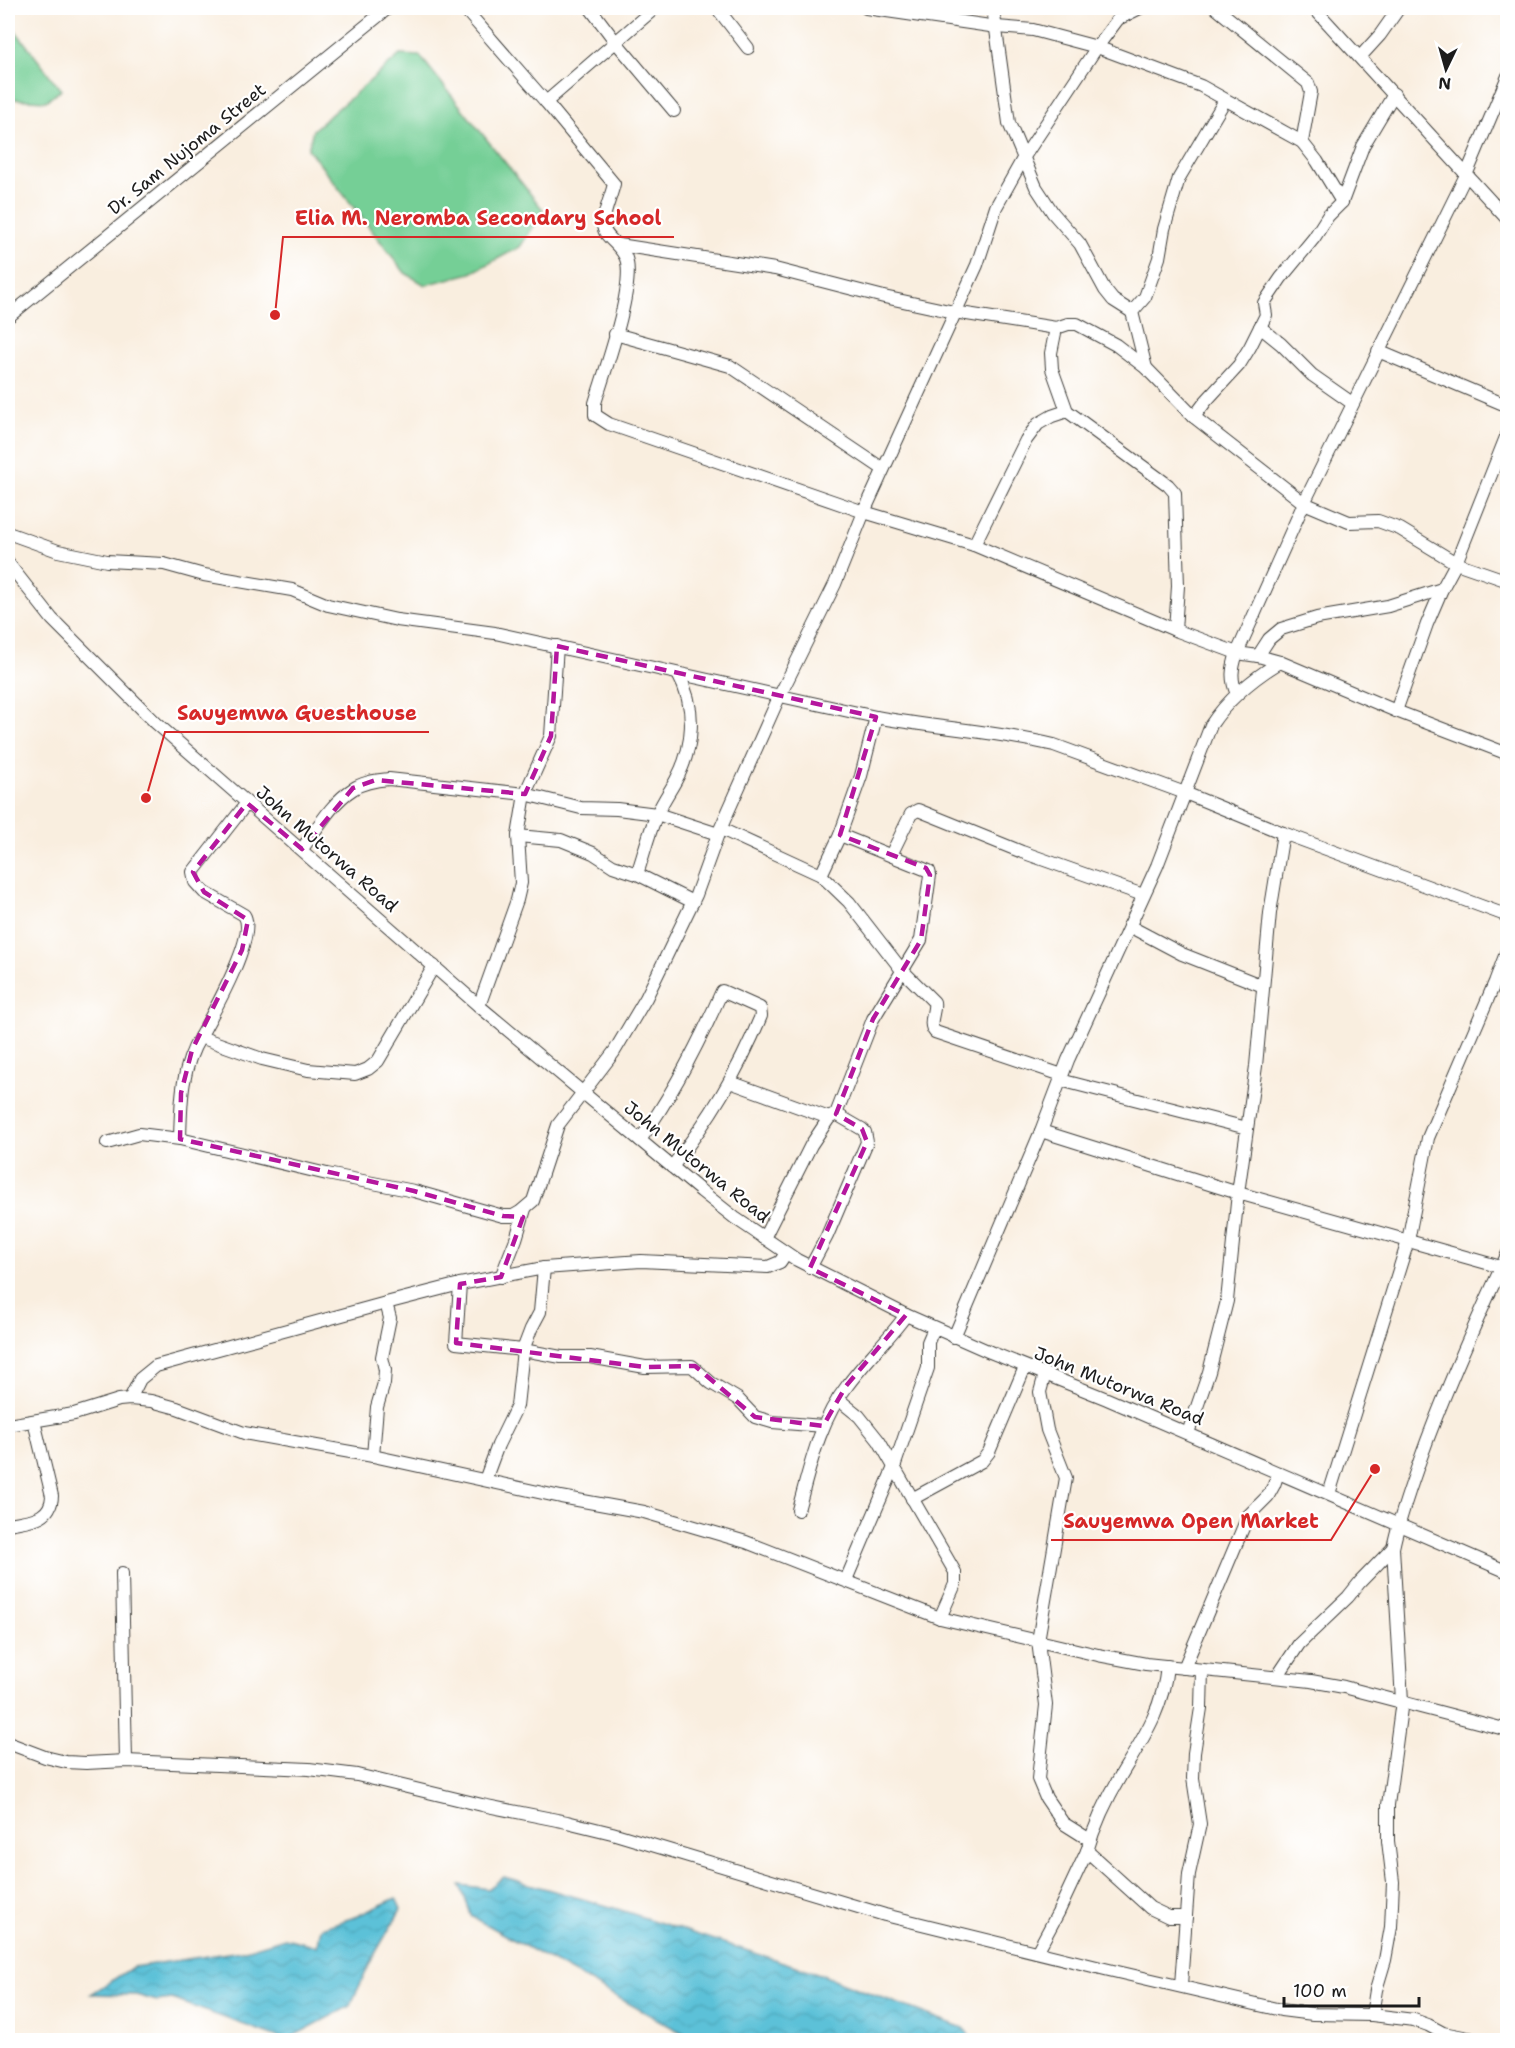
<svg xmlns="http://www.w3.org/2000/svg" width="1515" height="2048" viewBox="0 0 1515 2048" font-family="'Shantell Sans',sans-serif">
<defs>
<pattern id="water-waves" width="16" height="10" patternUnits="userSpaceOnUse" patternTransform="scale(1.5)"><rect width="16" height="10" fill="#5bc1d8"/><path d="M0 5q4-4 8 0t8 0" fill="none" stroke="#4fa5b9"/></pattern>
</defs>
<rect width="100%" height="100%" fill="#fff"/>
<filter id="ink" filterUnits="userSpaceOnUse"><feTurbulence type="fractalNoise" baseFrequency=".0167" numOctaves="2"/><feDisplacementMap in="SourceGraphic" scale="12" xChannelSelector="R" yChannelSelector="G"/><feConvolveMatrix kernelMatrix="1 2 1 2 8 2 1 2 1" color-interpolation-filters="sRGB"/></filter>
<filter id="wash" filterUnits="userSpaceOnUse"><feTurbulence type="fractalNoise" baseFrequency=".008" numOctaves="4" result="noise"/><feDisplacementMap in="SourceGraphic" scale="24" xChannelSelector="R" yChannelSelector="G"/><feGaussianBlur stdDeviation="1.35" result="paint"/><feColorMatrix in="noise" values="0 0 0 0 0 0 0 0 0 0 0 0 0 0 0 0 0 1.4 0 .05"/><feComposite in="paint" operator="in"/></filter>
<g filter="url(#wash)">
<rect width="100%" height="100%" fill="#f9eedf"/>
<g fill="#74cf96" stroke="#487659" stroke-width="1.5">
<polygon points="8,21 61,90 46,101 11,99 8,100"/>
<polygon points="400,55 420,56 544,211 520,247 471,273 425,285 405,273 308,149 313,130"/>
</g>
<g fill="url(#water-waves)" stroke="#3c6e7a" stroke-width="1.5">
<polygon points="504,1877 611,1907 814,1972 963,2028 974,2040 695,2040 472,1917 460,1885 488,1889"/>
<polygon points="396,1898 401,1909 373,1957 350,2006 286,2040 172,1999 157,2001 136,1995 91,1994 133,1967 242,1951 285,1938 317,1946 321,1928 355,1917"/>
</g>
</g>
<g filter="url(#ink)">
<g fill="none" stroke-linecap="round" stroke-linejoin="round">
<defs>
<g id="minor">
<polyline points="464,8 546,102 655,8"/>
<polyline points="590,8 615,41 674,111"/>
<polyline points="717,8 748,48"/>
<polyline points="866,8 997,27 1033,30 1097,47 1201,86 1302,142 1317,161 1342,202"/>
<polyline points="993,8 1009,123 1036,187 1053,213 1080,244 1105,290 1113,300 1132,312"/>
<polyline points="1216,8 1308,83 1311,92 1302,142"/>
<polyline points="1314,8 1508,220"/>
<polyline points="1360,57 1380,35 1399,8"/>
<path d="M546 102 614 184C611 197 604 211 603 224 603 239 624 245 627 262 633 293 605 370 595 403V415L609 424 864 512 974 545 1175 630 1237 653 1258 656 1280 662 1396 711 1508 754"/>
<polyline points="619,245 775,269 884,297 954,312 1056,328 1068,324 1077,324 1116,345 1146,368 1194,417 1304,503 1349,522 1378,521 1400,529 1456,563 1508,581"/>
<polyline points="8,317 388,8"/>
<polyline points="1260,327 1281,344 1312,375 1352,403"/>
<polyline points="1056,328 1051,353 1052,369 1067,411 1168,485 1175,493 1178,586 1175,630"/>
<polyline points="615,334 730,366 883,469"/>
<polyline points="1378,351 1508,406"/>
<polyline points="1146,368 1132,312 1145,297 1159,258 1164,229 1179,178 1225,100"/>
<polyline points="1194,417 1206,401 1239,365 1250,347 1266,315 1264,303 1281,278 1314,238 1328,216 1342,202 1363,146 1394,94"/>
<path d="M8 533 58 551 107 561 164 564 204 575 292 590 328 605 397 620 495 633 876 717C935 728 996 731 1054 745L1185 793 1283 833 1508 916"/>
<polyline points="974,545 1026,440 1038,424 1052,416 1067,411"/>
<polyline points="8,563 52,619 156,723 479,1006 701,1191 735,1218 797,1260 906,1315 990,1352 1107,1399 1508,1572"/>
<polyline points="1258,656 1269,639 1281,629 1317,618 1388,606 1442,589"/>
<path d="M1237 694C1230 679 1232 668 1237 653L1304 503 1467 173 1508 76"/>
<polyline points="1396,711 1427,624 1442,589 1456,563 1508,432"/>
<path d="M721 829 821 875 849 902 901 969 934 1002C936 1012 927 1023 935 1032L1062 1075"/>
<polyline points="518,836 561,840 593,853 613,866 637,874 693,902"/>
<path d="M302 849C317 829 331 803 353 789 363 782 377 780 389 779L525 794 581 808 617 809 657 814 718 834"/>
<polyline points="891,855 911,814 918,810 1022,852 1143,895"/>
<path d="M637 874C644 854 649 831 658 812 663 801 670 791 676 780 694 747 697 708 678 674"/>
<polyline points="821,875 840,835 861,776 876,717"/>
<polyline points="1129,926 1182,954 1263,986"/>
<polyline points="479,1006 517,900 521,883 518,836 525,794 551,736 557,646"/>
<path d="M200 1037C212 1015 258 935 244 915L204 892 195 882 193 872 247 803"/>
<polyline points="1060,1080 1247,1128"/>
<polyline points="730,1082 829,1118"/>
<polyline points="1041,1131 1238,1193 1508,1269"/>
<path d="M180 1139C181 1103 181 1068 200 1037L262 1059 308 1070 355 1074 368 1069 378 1061 434 966"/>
<path d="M640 1140C673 1094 699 1043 722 991L760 1008 761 1016C737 1074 710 1118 672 1167"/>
<polyline points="107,1143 139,1134 180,1139 327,1174 414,1191 503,1216 513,1216 520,1212 533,1201 558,1125 614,1052 646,998 696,895 718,834 780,695 835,584 864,512 977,265 996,207 1024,157 1097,47 1118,19 1140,8"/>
<polyline points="764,1238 811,1145 829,1118 836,1114 873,1019 921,940 930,875 929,871 840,835"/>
<polyline points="810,1268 827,1236 867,1142 865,1132 862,1129 836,1114"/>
<polyline points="501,1277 516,1239 525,1209"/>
<polyline points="460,1284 456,1343 523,1350 561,1357 590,1357 645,1367 692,1366 711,1383 738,1399 755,1417 772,1422 823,1426"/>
<path d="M954 1337 1041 1131 1068 1060 1157 866 1211 725C1229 698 1252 679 1280 662"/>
<polyline points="1045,1374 1040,1392 1047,1430 1066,1478 1038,1641 1046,1705 1038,1779 1046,1798 1063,1823 1090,1840"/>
<polyline points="130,1399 140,1379 156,1366 386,1303 460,1284 544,1268 641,1261 768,1267 780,1262 786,1253"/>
<polyline points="838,1399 859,1416 879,1441 955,1572 955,1584 940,1618"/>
<polyline points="8,1425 74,1414 119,1400 130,1399 151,1401 177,1408 244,1433 373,1456 561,1497 644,1512 746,1542 940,1618 1098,1655 1146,1664 1311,1681 1344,1687 1508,1730"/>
<polyline points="1188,1433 1209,1372 1227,1301 1238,1193 1256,1066 1270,913 1283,833"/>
<polyline points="373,1456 377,1407 384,1383 385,1370 382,1357 390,1318 386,1303"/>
<polyline points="485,1480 498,1445 517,1406 523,1350 531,1329 540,1312 544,1268"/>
<polyline points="1329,1494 1408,1241 1428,1138 1495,982 1508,948"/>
<polyline points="912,1499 982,1461 989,1452 1025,1367"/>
<path d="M798 1510C810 1467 819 1422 847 1386 865 1361 888 1340 906 1315"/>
<path d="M8 1524C27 1520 51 1521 52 1496L34 1421"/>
<polyline points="122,1573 126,1761"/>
<polyline points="846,1580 894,1467 928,1368 928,1342 934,1328"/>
<path d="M1167 1666C1163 1710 1143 1738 1121 1775 1108 1797 1094 1827 1087 1851L1150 1908 1169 1917H1186"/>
<polyline points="1184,1668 1248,1516 1268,1496 1274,1485 1278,1473"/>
<polyline points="1277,1677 1299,1644 1348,1597 1360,1582 1393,1548"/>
<polyline points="8,1743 45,1757 66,1762 86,1763 126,1761 309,1769 357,1775 482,1805 567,1822 612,1833 885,1915 1109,1970 1281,2010 1313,2014 1372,2015 1414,2020 1428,2025 1443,2033 1479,2040"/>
<polyline points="1037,1952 1058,1913 1087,1851"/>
<polyline points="1181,1985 1189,1874 1200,1824 1193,1778 1194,1753 1201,1708 1202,1670"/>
<path d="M1372 2015 1376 1990 1385 1960 1391 1927 1393 1882 1388 1841V1805L1402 1701 1393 1548C1399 1518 1410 1489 1420 1460 1445 1390 1476 1321 1508 1253"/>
</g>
</defs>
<use href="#minor" stroke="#3d3c39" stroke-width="14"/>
<use href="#minor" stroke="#fff" stroke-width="12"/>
</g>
</g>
<path fill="none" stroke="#b5179e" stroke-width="4.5" stroke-dasharray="12 8" stroke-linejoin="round" d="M557 646 876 717 840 835 926 868 930 875 921 940 873 1019 836 1114 862 1129 867 1142 810 1268 906 1315 846 1386 823 1426 755 1417 695 1366 645 1367 456 1343 460 1284 501 1277 523 1217 503 1216 414 1191 180 1139 181 1093 192 1050 242 950 248 920 204 892 193 872 247 803 302 849 353 788 376 780 525 794 551 736Z"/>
<g text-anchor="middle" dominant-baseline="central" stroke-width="4.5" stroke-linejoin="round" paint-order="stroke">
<g font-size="18" fill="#1c1c1c" stroke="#fff">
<text transform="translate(187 149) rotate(-39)">Dr. Sam Nujoma Street</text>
<text transform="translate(327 849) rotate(41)">John Mutorwa Road</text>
<text transform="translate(697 1162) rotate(39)">John Mutorwa Road</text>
<text transform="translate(1119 1386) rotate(22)">John Mutorwa Road</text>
</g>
</g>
<path fill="none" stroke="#d62828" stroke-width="2" d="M275 315L283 237H674M146 798L165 732H429M1375 1469L1331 1540H1051"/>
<g fill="#d62828" stroke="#fff" stroke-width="2">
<circle cx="275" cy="315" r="6"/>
<circle cx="146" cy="798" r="6"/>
<circle cx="1375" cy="1469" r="6"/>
</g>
<g font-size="20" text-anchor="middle" font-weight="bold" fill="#d62828" stroke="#fff" stroke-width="4.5" stroke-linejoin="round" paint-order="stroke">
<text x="478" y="225">Elia M. Neromba Secondary School</text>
<text x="297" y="720">Sauyemwa Guesthouse</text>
<text x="1191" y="1528">Sauyemwa Open Market</text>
</g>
<rect width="1515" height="2048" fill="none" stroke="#fff" stroke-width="30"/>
<g transform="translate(1446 69) rotate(185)" stroke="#ffffff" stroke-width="4.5" paint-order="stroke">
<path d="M0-4.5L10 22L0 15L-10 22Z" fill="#1c1c1c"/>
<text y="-9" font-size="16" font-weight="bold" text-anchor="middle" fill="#1c1c1c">N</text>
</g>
<path d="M1284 1997v9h135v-9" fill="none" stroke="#1c1c1c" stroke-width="3"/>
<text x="1293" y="1997" font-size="18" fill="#1c1c1c" stroke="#ffffff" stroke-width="4.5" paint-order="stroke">100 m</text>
</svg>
